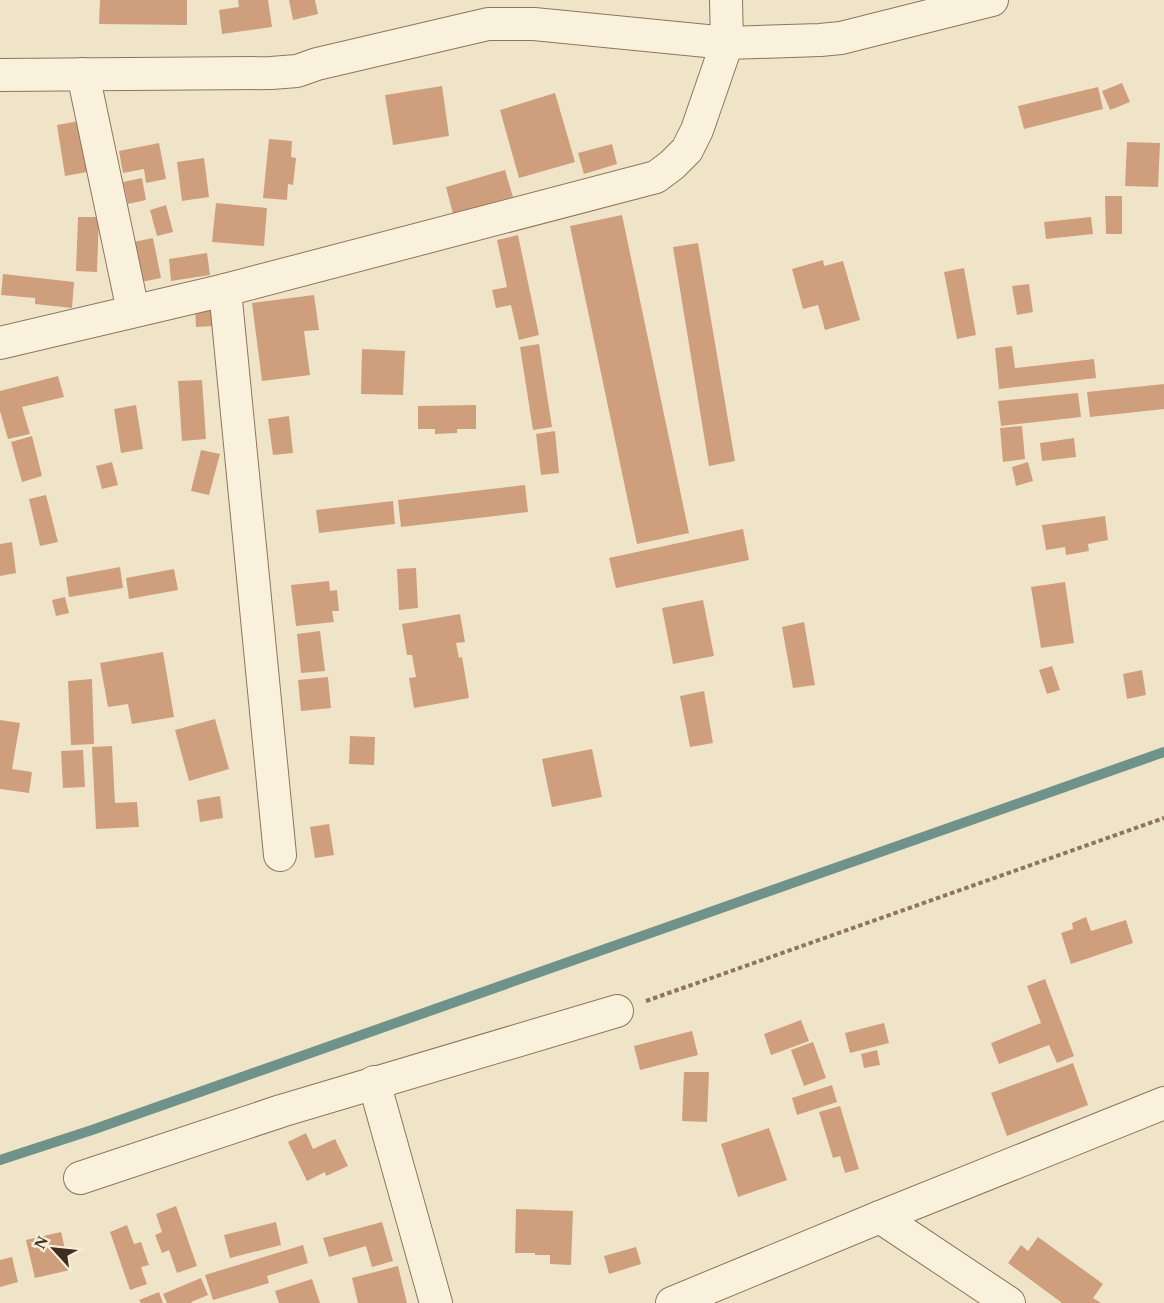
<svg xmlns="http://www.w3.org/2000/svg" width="1164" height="1303" viewBox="0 0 1164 1303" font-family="Georgia,serif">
<rect width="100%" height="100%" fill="#f0e4c8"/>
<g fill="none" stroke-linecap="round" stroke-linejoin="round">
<polyline stroke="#6f938a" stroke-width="10" points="0,1160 92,1130 1164,752"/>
</g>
<g fill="#cf9f7d">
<polygon points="100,0 187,0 187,25 99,24"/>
<polygon points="238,0 268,0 272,27 222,34 219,10 239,7"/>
<polygon points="289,0 315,0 318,14 293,20"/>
<polygon points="1122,83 1130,102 1110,110 1102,91"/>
<polygon points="442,86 449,136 393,145 385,95"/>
<polygon points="1098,87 1103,109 1024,129 1018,106"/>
<polygon points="555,93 575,162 519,178 500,110"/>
<polygon points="79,121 87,172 65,176 57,125"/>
<polygon points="269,139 292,141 291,157 296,158 293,185 288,184 287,200 263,198"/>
<polygon points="1127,142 1160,143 1158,187 1125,186"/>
<polygon points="159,143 166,179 146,183 144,169 123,173 119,151"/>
<polygon points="612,144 617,164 584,174 578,153"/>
<polygon points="204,158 209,197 182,201 177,162"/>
<polygon points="505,170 513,197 453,214 446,187"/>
<polygon points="142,178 146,200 128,204 123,182"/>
<polygon points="1105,196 1122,196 1122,234 1106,234"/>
<polygon points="216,203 267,208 264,246 212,242"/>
<polygon points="166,205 173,232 157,236 150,210"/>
<polygon points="622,215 689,533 637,544 570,226"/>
<polygon points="78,217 99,217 97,272 76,271"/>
<polygon points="1091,217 1093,234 1046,239 1044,222"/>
<polygon points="518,235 539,335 519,340 511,305 496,308 492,290 507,287 497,240"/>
<polygon points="153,238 161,278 141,282 133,242"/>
<polygon points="698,243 735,461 709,466 673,247"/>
<polygon points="207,253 210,275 171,281 169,259"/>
<polygon points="823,260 824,266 843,261 860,320 825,330 818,305 803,309 792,269"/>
<polygon points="964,268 976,335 957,339 944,272"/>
<polygon points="3,274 74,282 72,308 35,304 35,298 1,295"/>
<polygon points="1029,284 1033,312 1017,315 1012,286"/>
<polygon points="314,295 319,330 304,331 310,375 262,381 252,303"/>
<polygon points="214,306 215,326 196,327 195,307"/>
<polygon points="539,344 552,427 533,430 520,347"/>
<polygon points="1012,346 1015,368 1094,359 1096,378 999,389 995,348"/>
<polygon points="362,349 405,351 403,395 361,394"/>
<polygon points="58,376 64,397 22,407 30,434 8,439 0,411 0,391"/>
<polygon points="202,380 206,439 182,441 178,381"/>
<polygon points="1164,384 1164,409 1090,417 1087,392"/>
<polygon points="1078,393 1081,417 1001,426 998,401"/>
<polygon points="136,405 143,449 121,453 114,409"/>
<polygon points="476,405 476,429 457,429 457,433 435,434 435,429 418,429 418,406"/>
<polygon points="289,416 293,453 273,455 268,419"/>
<polygon points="1022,426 1025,459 1003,462 1000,428"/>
<polygon points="555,431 559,473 541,475 536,434"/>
<polygon points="32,436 42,476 22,482 11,442"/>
<polygon points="1074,438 1076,457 1042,461 1040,443"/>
<polygon points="201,450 220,454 209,495 191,491"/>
<polygon points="112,462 118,485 102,489 96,466"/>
<polygon points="1028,462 1033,481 1016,486 1012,467"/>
<polygon points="525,485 528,512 401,527 398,500"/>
<polygon points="46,495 58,542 40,546 29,499"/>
<polygon points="393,501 395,524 319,533 316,510"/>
<polygon points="1105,516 1108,540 1088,544 1089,551 1066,555 1065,547 1046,550 1042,525"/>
<polygon points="743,529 749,560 616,588 609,558"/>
<polygon points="12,542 16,573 0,576 0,544"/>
<polygon points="120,567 123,588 69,597 66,577"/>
<polygon points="416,568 418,608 399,610 397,569"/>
<polygon points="174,569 178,590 129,599 126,578"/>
<polygon points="329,581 330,591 337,590 339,611 332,611 334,622 296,626 291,585"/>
<polygon points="1065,582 1074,643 1041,648 1031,587"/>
<polygon points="65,597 69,613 56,616 52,600"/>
<polygon points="703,600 714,656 673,664 662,608"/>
<polygon points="460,614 465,642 456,643 459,658 462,657 469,698 414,708 409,678 416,677 412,655 407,655 402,624"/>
<polygon points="804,622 815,685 793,688 782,627"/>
<polygon points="320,631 325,671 301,673 297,634"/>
<polygon points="163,652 174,717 132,724 128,704 108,707 100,663"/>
<polygon points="1052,666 1060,690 1047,694 1039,670"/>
<polygon points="1142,670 1146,695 1127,699 1123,674"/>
<polygon points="328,677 331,708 301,711 298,680"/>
<polygon points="92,679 94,744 71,745 68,681"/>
<polygon points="704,691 713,743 690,747 680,696"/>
<polygon points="215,719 229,769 189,781 175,730"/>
<polygon points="0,720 20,723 12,769 32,772 29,793 0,789"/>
<polygon points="350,736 375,737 374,765 349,764"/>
<polygon points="112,746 115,803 137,802 139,827 96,829 92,747"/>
<polygon points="592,749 602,797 552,807 542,759"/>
<polygon points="83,750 85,787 63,788 61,751"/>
<polygon points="220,796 223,818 200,822 197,800"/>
<polygon points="329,824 334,855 315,858 310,827"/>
<polygon points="1086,917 1091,931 1126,920 1133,943 1071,964 1061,933 1073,929 1072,923"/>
<polygon points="1045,979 1074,1056 1057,1063 1049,1045 999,1064 991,1043 1041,1023 1027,986"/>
<polygon points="801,1020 809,1041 771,1055 764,1034"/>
<polygon points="884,1023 889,1043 850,1053 845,1033"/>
<polygon points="692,1031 698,1055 640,1070 634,1046"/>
<polygon points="813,1042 826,1078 804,1086 791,1050"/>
<polygon points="877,1050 880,1065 864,1068 861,1054"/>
<polygon points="1073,1063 1088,1105 1007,1136 991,1093"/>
<polygon points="684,1072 709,1072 707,1122 682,1121"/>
<polygon points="832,1085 837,1102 797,1115 792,1098"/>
<polygon points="840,1106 859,1169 845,1173 840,1156 833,1158 819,1112"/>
<polygon points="769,1128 787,1180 738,1197 721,1144"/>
<polygon points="306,1133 313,1149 335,1139 348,1166 326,1176 325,1172 307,1181 288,1142"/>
<polygon points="176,1206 197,1266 177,1273 169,1250 162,1253 155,1235 162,1232 156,1214"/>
<polygon points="516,1209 573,1211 571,1265 550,1264 550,1255 535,1255 535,1253 515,1253"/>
<polygon points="276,1222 281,1245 230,1258 224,1235"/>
<polygon points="382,1222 393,1261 372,1267 366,1246 329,1257 323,1238"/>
<polygon points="127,1225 134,1244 141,1242 149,1265 141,1267 147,1284 130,1290 110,1232"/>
<polygon points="61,1232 70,1270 35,1278 26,1240"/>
<polygon points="1038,1237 1103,1284 1093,1298 1101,1303 1062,1303 1008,1263 1021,1245 1028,1251"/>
<polygon points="303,1245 308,1263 267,1276 269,1283 213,1300 205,1275"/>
<polygon points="636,1247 641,1264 609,1274 604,1256"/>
<polygon points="12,1257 18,1282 0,1287 0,1260"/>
<polygon points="398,1266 407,1303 358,1303 352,1278"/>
<polygon points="201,1278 208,1295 191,1302 192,1303 167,1303 163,1294"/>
<polygon points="312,1279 320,1303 279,1303 275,1291"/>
<polygon points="159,1292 163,1303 141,1303 139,1300"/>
</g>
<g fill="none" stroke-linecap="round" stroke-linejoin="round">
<defs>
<g id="street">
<polyline points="83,74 133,311"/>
<polyline points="0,75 271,73 297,71 317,64 488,24 534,24 727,43 820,40 841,38 992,0"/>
<polyline points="225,290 280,855"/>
<polyline points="0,343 225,290 656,177 672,165 687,150 697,130 727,43 726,0"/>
<polyline points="374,1082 436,1303"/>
<polyline points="80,1178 281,1111 617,1011"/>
<polyline points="880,1217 1009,1303"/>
<polyline points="672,1303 880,1217 1164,1103"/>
</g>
</defs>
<use href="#street" stroke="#8d765c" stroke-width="34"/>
<polyline stroke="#8d765c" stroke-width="4" stroke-dasharray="4.5 3" stroke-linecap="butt" points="646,1001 1164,818"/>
<use href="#street" stroke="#faf1dc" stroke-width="32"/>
</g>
<g transform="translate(54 1249) rotate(297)" stroke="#f7eed8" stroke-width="4.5" paint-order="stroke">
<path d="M0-4.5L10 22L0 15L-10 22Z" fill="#3d2e20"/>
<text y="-9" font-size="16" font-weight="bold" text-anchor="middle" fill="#3d2e20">N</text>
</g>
</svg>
